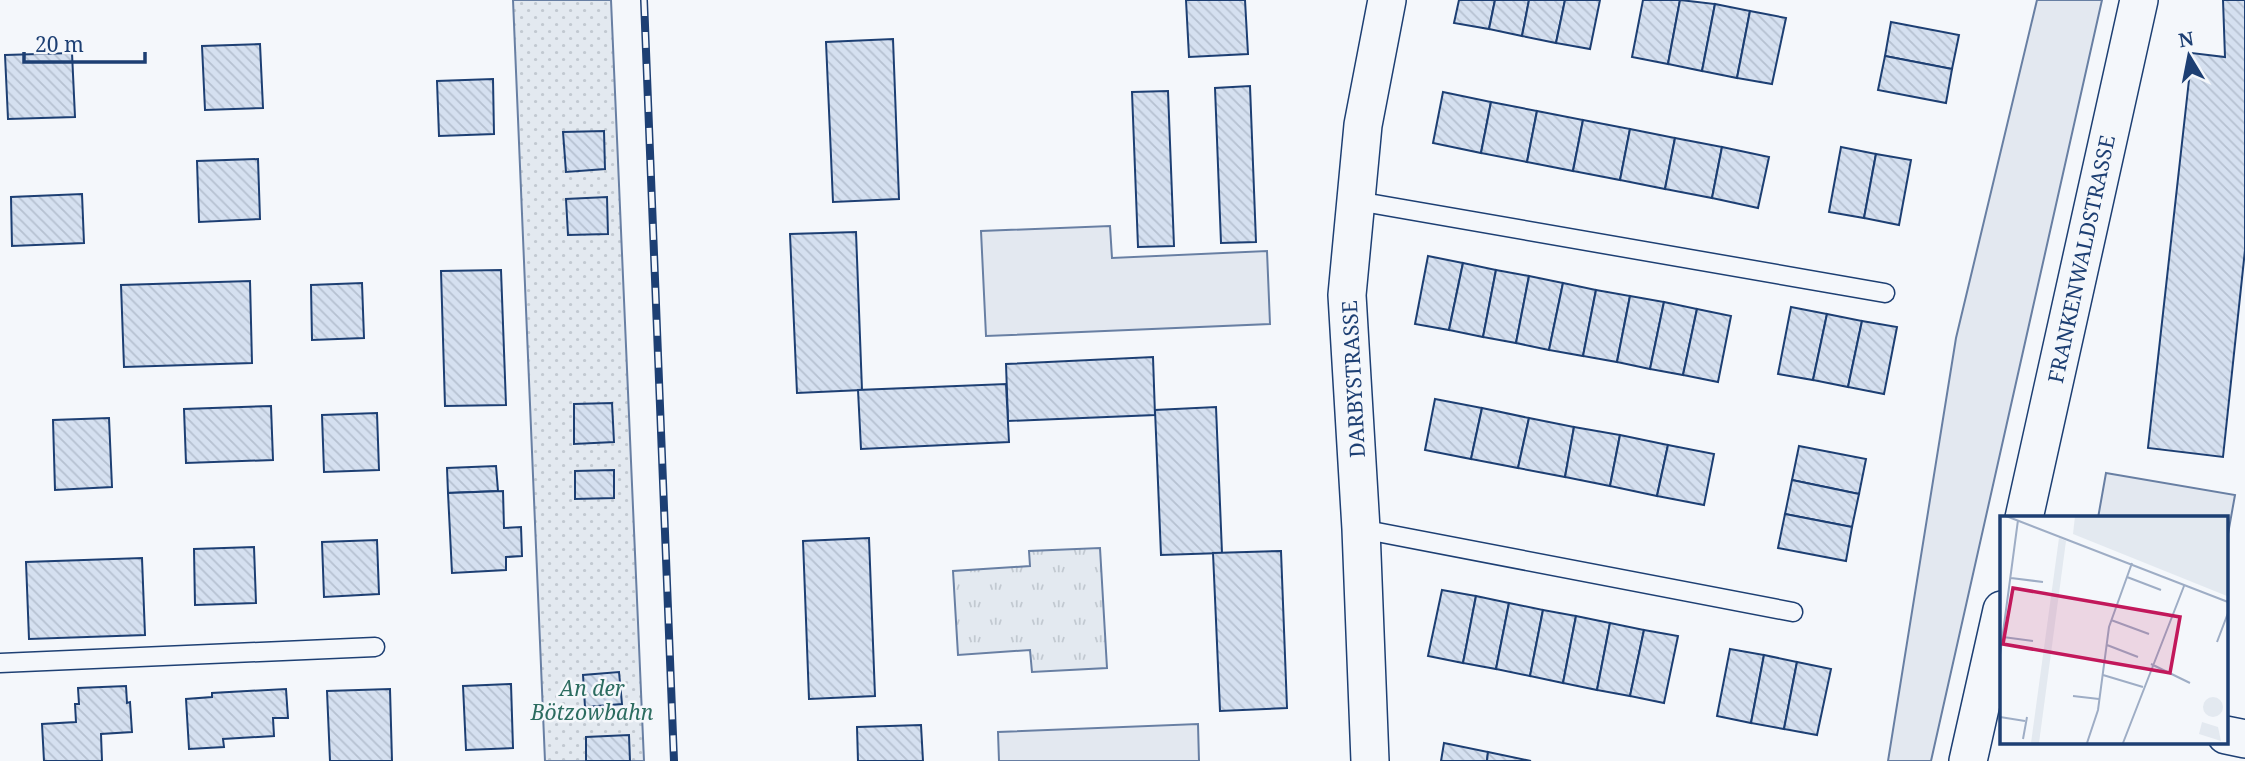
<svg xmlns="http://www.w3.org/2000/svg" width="2245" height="761" viewBox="0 0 2245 761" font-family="'Noto Serif',serif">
<defs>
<pattern id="grass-tufts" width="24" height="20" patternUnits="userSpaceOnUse" patternTransform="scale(1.75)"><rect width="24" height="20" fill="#e3e9f0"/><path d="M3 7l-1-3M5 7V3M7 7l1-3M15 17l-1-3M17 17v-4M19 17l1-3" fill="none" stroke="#c2c9d1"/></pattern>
<pattern id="garden-dots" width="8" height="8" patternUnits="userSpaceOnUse" patternTransform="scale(1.75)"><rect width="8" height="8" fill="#e3e9f0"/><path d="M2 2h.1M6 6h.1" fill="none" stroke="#c2c9d1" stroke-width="1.8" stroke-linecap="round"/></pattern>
<pattern id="building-back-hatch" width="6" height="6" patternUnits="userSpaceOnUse" patternTransform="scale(1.75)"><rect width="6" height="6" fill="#d5e0f0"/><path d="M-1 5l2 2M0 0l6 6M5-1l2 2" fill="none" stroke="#b6c1d1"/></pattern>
</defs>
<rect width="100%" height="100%" fill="#f4f7fb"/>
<polygon fill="url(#grass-tufts)" stroke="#687fa3" stroke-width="2" points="1100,548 1107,668 1032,672 1030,650 958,655 953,571 1030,566 1029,551"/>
<polygon fill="url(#garden-dots)" stroke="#687fa3" stroke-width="2" points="513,0 611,0 644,761 545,761"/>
<g fill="#e3e8f0" stroke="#687fa3" stroke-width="2">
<polygon points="2037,0 2102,0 1931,761 1888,761 1956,338"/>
<polygon points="1110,226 1112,258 1267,251 1270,324 986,336 981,231"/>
<polygon points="2106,473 2235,495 2226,545 2226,518 2098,518"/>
<polygon points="1198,724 1199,761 999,761 998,732"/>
</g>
<g fill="url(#building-back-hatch)" stroke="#1d3f73" stroke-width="2">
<polygon points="1186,0 1245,0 1248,54 1189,57"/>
<polygon points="1459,0 1495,0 1489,29 1454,23"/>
<polygon points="1495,0 1529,0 1522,36 1489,29"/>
<polygon points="1529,0 1565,0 1556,43 1522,36"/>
<polygon points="1565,0 1600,0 1590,49 1556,43"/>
<polygon points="1643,0 1680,0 1668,64 1632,57"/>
<polygon points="1680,0 1715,4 1702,71 1668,64"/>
<polygon points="2223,0 2245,0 2245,250 2223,457 2148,448 2192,53 2225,57"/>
<polygon points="1715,4 1750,11 1737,78 1702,71"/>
<polygon points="1750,11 1786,18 1772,84 1737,78"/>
<polygon points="1891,22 1959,35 1952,69 1885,56"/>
<polygon points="893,39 899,199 833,202 826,42"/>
<polygon points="260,44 263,108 205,110 202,46"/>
<polygon points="72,53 75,117 8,119 5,55"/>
<polygon points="1885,56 1952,69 1946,103 1878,90"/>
<polygon points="493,79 494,134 439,136 437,81"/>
<polygon points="1250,86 1256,242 1221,243 1215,88"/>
<polygon points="1168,91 1174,246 1138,247 1132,92"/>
<polygon points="1443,92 1491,102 1481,153 1433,143"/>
<polygon points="1491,102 1537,111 1527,162 1481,153"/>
<polygon points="1537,111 1583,120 1573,171 1527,162"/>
<polygon points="1583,120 1630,129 1620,180 1573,171"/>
<polygon points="1630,129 1675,138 1665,189 1620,180"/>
<polygon points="604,131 605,169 566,172 563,132"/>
<polygon points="1675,138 1722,147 1712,198 1665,189"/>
<polygon points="1722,147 1769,157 1758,208 1712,198"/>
<polygon points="1841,147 1876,154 1864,218 1829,212"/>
<polygon points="1876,154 1911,160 1899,225 1864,218"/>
<polygon points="258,159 260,219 199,222 197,161"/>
<polygon points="82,194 84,243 12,246 11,197"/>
<polygon points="607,197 608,234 568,235 566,199"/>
<polygon points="856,232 862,390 797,393 790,234"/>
<polygon points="1428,256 1463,263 1449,330 1415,324"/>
<polygon points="1463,263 1496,270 1483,337 1449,330"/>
<polygon points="501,270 506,405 445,406 441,271"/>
<polygon points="1496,270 1529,276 1516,343 1483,337"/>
<polygon points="1529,276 1563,283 1549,350 1516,343"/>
<polygon points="250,281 252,363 124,367 121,285"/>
<polygon points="362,283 364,338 312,340 311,285"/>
<polygon points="1563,283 1596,290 1583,356 1549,350"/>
<polygon points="1596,290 1630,296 1617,362 1583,356"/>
<polygon points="1630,296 1664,302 1650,369 1617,362"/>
<polygon points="1664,302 1697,309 1683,375 1650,369"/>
<polygon points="1791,307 1827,314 1813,380 1778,374"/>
<polygon points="1697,309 1731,316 1718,382 1683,375"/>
<polygon points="1827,314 1862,321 1848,387 1813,380"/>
<polygon points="1862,321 1897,327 1884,394 1848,387"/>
<polygon points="1153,357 1155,415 1008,421 1006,364"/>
<polygon points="1006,384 1009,442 861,449 858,390"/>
<polygon points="1435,399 1482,408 1471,459 1425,450"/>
<polygon points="612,403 614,442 574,444 574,404"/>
<polygon points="271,406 273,460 186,463 184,409"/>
<polygon points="1216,407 1222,553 1161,555 1155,410"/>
<polygon points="1482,408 1529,418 1518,468 1471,459"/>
<polygon points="377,413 379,470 324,472 322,415"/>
<polygon points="109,418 112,487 55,490 53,420"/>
<polygon points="1529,418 1574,427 1565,477 1518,468"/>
<polygon points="1574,427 1620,435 1610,486 1565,477"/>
<polygon points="1620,435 1668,445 1657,496 1610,486"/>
<polygon points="1668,445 1714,454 1704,505 1657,496"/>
<polygon points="1799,446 1866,459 1859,494 1792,480"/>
<polygon points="496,466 498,491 448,493 447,468"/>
<polygon points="614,470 614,498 575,499 575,471"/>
<polygon points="1792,480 1859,494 1852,527 1785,514"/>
<polygon points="503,491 504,528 521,527 522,556 506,557 506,570 452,573 448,493"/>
<polygon points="1785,514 1852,527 1846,561 1778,548"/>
<polygon points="869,538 875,696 809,699 803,541"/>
<polygon points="377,540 379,594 324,597 322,542"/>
<polygon points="254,547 256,603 195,605 194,549"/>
<polygon points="1281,551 1287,708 1220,711 1213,553"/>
<polygon points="142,558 145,635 29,639 26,562"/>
<polygon points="1442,590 1476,596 1463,663 1428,656"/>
<polygon points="1476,596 1509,603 1496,669 1463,663"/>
<polygon points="1509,603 1543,610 1530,676 1496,669"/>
<polygon points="1543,610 1576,616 1563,683 1530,676"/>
<polygon points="1576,616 1610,623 1597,690 1563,683"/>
<polygon points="1610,623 1644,630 1630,696 1597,690"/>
<polygon points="1644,630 1678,636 1664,703 1630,696"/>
<polygon points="1730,649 1764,655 1751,723 1717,716"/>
<polygon points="1764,655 1797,662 1784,729 1751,723"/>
<polygon points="1797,662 1831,669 1817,735 1784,729"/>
<polygon points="619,672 622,704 585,707 583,675"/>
<polygon points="511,684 513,748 466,750 463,686"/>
<polygon points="126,686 127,703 130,702 132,732 101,734 102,761 44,761 42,724 76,722 75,704 79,704 78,688"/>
<polygon points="286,689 288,718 273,718 274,736 223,739 224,747 189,749 186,699 212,697 212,693"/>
<polygon points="390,689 392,761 330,761 327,691"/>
<polygon points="921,725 923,761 858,761 857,727"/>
<polygon points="629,735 630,761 586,761 586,737"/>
<polygon points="1444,743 1488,752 1487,761 1441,761"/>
<polygon points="1488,752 1531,761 1487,761"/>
</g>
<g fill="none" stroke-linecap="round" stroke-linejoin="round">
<defs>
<g id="service">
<polyline points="1357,201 1885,293"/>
<polyline points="1361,529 1793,612"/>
<polyline points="0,663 375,647"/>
</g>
<g id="minor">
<polyline points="2024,518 2139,0"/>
<polyline points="2226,735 2245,739"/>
<polyline points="1370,761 1361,529 1347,295 1363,125 1387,0"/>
<polyline points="1968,761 2002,610"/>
</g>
</defs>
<use href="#service" stroke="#1d3f73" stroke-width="21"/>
<use href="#minor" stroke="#1d3f73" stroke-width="40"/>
<use href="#service" stroke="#f4f7fb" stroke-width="18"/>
<use href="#minor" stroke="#f4f7fb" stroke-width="37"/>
<defs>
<polyline id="rail" points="644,0 674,761"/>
</defs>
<use href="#rail" stroke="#1d3f73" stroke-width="8"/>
<use href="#rail" stroke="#f4f7fb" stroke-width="5" stroke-dasharray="16" stroke-linecap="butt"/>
</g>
<g text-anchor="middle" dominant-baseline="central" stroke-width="5" stroke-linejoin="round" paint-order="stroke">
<g font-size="21" fill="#1d3f73" stroke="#f4f7fb">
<text transform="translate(2081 259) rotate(-78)">FRANKENWALDSTRASSE</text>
<text transform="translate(1353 379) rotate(-93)">DARBYSTRASSE</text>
</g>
<g font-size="21" font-style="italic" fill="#2c6c60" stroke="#f4f7fb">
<text x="592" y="688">An der<tspan x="592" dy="24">Bötzowbahn</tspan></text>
</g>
</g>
<g transform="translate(2000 516)">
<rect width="228" height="228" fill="#f4f7fb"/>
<path d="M203 191a10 10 0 1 1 20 0a10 10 0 1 1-20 0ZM202 206 218 211 221 225 199 218Z" fill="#e3e9f0"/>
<path d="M75 0H227V80L73 18Z" fill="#e3e9f0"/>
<path d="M59 22 66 25 39 227H31Z" fill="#e3e9f0"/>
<path fill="none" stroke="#9eadc5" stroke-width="2" d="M6 0 228 86M127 61 161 74M11 62 43 66M111 104 149 118M3 121 33 125M217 126 228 97M107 129 138 141M0 139 18 4M151 148 190 167M103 159 143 171M73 180 99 183M0 201 25 205M23 223 27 201M87 227 98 194 109 111 132 47M123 227 184 70"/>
<path fill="#c2185b" fill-opacity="0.15" stroke="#c2185b" stroke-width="3.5" d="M13 72 180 101 170 157 3 128Z"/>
<rect width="228" height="228" fill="none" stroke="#1d3f73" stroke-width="3.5"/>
</g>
<g transform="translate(2189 56) rotate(350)" stroke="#f4f7fb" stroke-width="5" paint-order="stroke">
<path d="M0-5L12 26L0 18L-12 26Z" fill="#1d3f73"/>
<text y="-10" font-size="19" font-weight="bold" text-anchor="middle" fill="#1d3f73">N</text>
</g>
<path d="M24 52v10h121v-10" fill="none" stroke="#1d3f73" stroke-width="3.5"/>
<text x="35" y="52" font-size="21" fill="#1d3f73" stroke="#f4f7fb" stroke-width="5" paint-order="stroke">20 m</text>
</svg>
